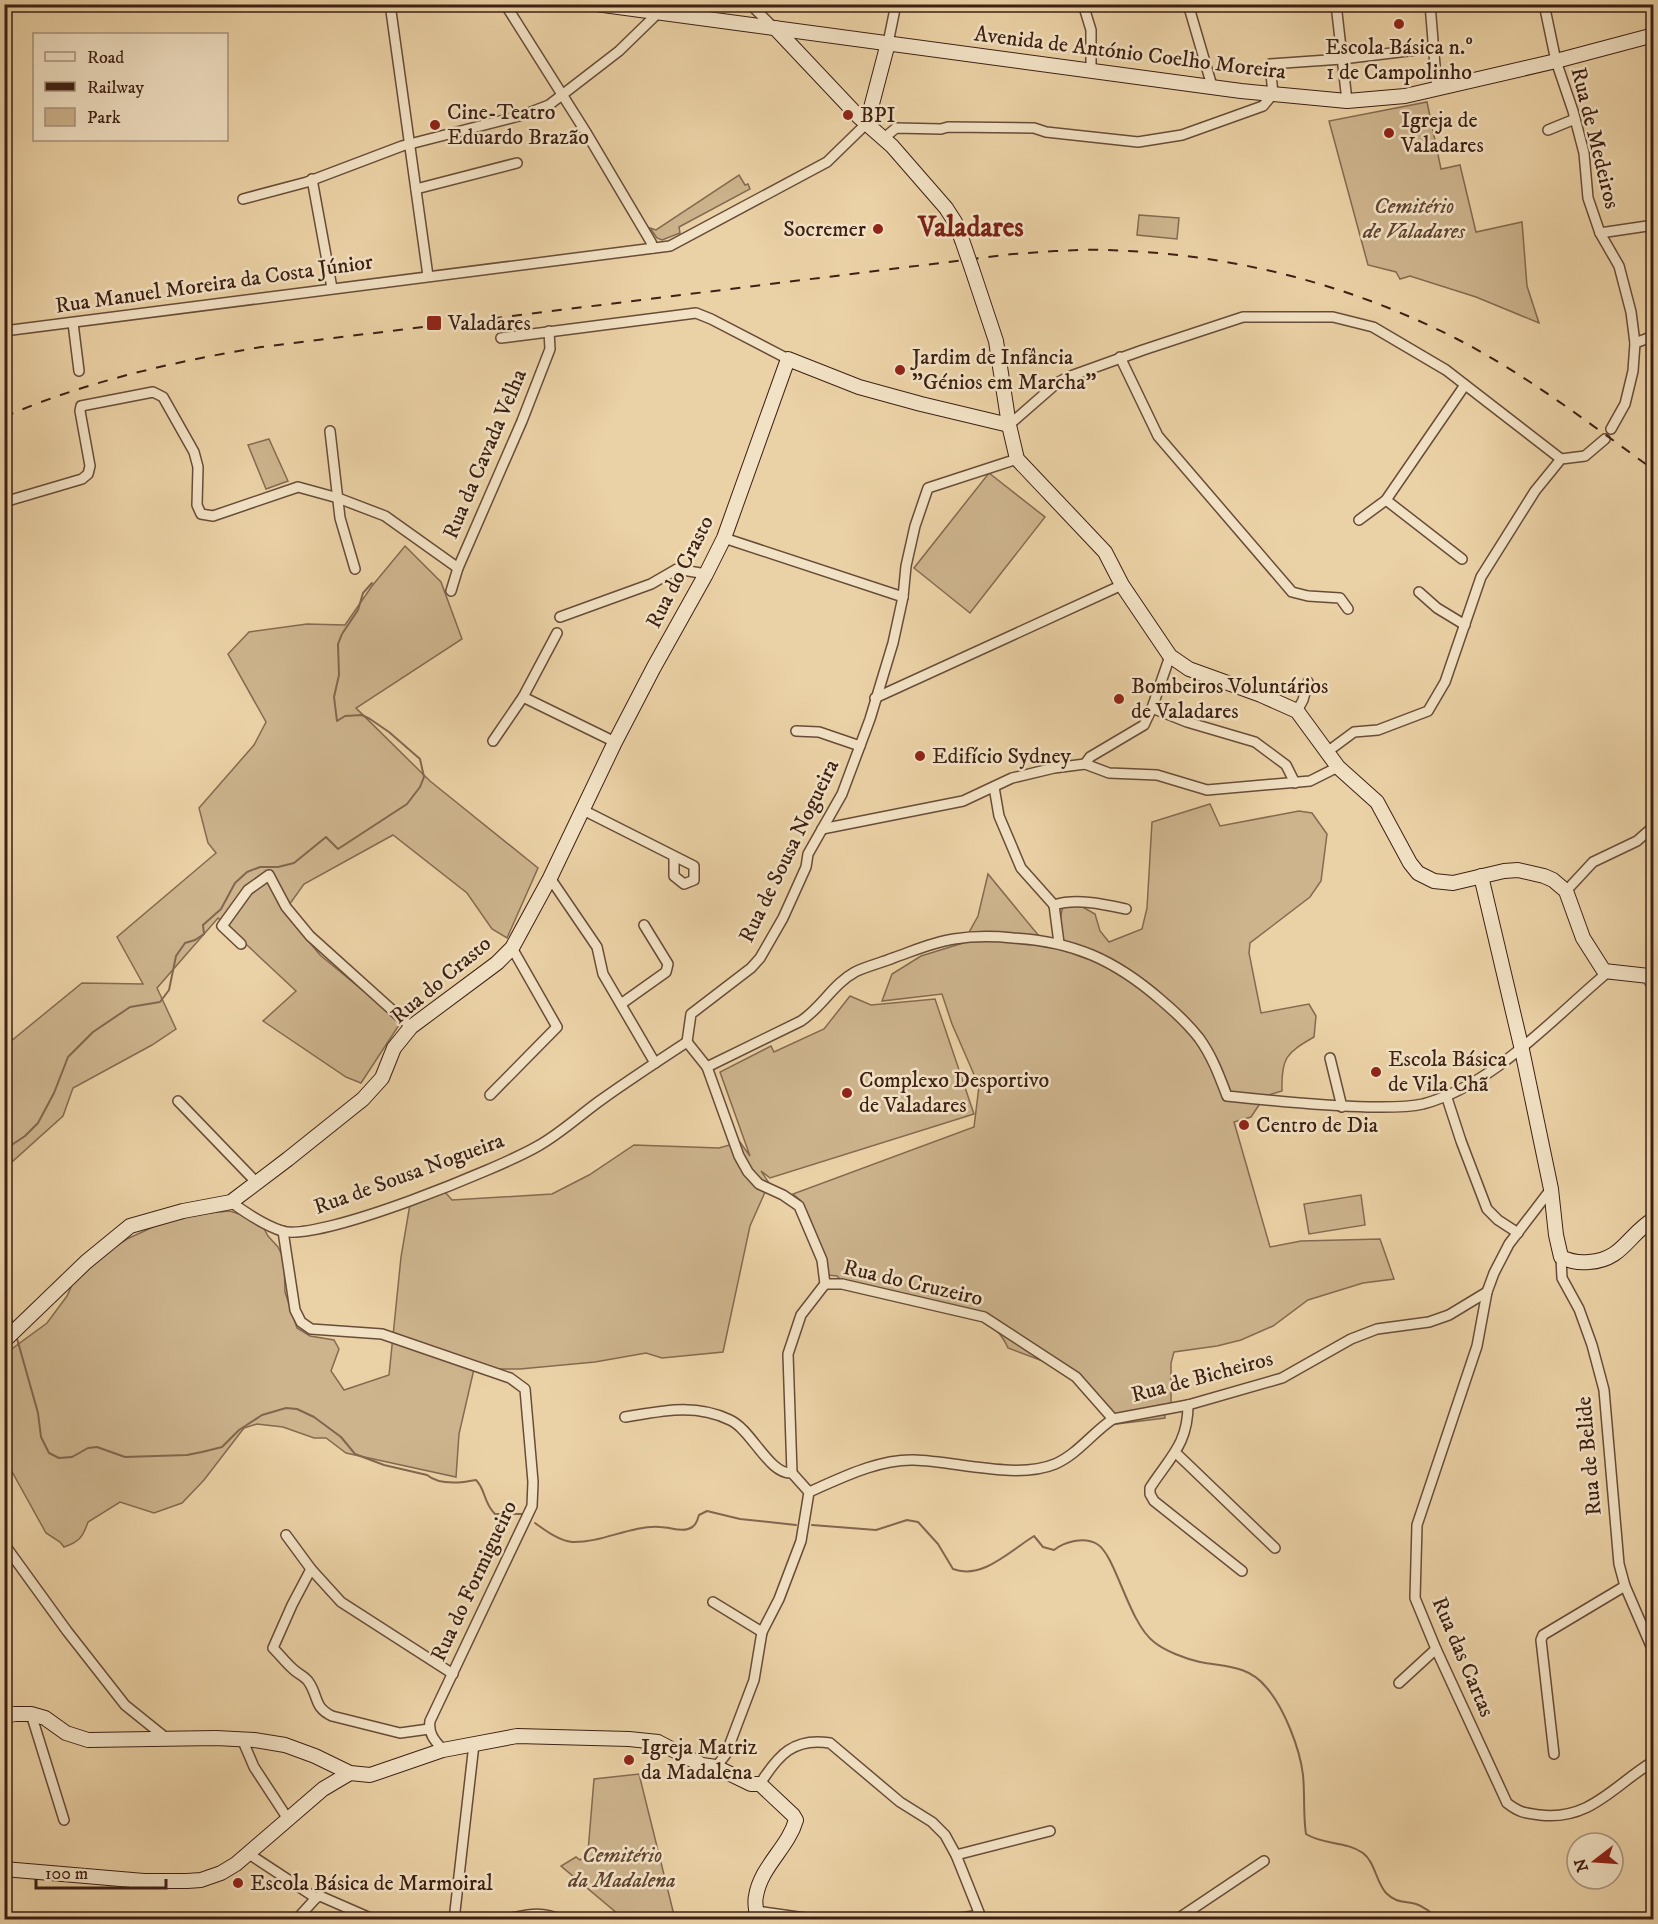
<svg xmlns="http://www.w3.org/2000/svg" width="1658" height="1924" viewBox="0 0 1658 1924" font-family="'IM FELL DW Pica',serif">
<rect width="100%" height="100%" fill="#ebd2a6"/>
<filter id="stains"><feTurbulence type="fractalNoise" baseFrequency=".00333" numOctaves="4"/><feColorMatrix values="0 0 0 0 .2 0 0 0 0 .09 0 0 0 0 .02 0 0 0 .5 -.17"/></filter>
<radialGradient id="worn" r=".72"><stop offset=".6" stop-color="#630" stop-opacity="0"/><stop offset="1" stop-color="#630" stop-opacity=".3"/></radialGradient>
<g fill="#cdb48d" stroke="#856a50" stroke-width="1.5">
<polygon points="1427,102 1441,169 1460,165 1476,232 1522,222 1527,286 1539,323 1476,297 1410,276 1400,279 1396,272 1368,265 1329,121"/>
<polygon points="739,175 745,185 748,184 750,189 679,227 680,233 662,240 657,238 650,228 656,230"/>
<polygon points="1139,215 1179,218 1177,239 1137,235"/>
<polygon points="269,439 288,481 266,489 248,445"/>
<polygon points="989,473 1045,517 970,613 914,568"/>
<polygon points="405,546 441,582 462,639 356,708 430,781 538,868 507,938 492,929 467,893 393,835 304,884 284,912 320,955 401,1022 361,1083 346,1077 263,1021 296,991 218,918 157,988 176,1029 152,1045 73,1088 63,1116 13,1161 5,1164 5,1046 82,983 143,984 117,937 216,853 208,843 199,808 254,745 266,722 228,654 249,632 307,624 345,625 372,586"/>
<path d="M1210 804 1220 826 1299 811 1312 813 1327 834 1321 881 1310 897 1250 943 1249 953 1261 1013 1309 1004 1316 1016 1314 1037C1286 1053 1281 1058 1282 1091L1265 1096 1251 1117 1234 1122 1270 1247 1301 1241 1380 1239 1394 1279 1363 1283 1308 1300 1273 1326 1241 1340 1217 1346 1174 1352 1171 1363V1404L1164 1405 1165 1418 1109 1425 1096 1394 1048 1363 1008 1348C1001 1332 992 1325 976 1316L840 1279 837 1276 827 1275C814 1262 818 1253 814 1236 812 1222 806 1211 798 1201L800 1200 793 1194 974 1127 979 1086 952 1024 942 994 882 1001 892 974 921 956 963 943 978 916 988 874 1048 947 1057 933 1063 906H1081L1095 914 1100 931 1109 942 1142 929 1147 908 1152 822Z"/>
<path d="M850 996 871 1005 935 999 974 1114 770 1178 761 1171 769 1183 750 1226 723 1352 662 1358 646 1353 595 1362 520 1369H474L459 1434 456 1477 346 1453 326 1438H314L283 1427 257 1424 244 1428 204 1480 182 1503 154 1513 120 1502 88 1522C83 1537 79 1542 64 1547L60 1542 46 1533 5 1459 11 1447 5 1439V1354L47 1323 67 1296 78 1271 127 1239 177 1216 230 1211 260 1221 268 1236 278 1247 284 1259 285 1292 297 1328 310 1336 334 1340 339 1349 331 1371 344 1390 389 1375 401 1257 410 1204 445 1192 452 1200 552 1194 589 1175 634 1145 719 1148 740 1142 750 1156 720 1072 771 1046 774 1052 824 1029Z"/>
<polygon points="1361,1195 1365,1225 1309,1234 1304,1204"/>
<polygon points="639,1774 675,1919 624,1919 561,1866 576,1857 580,1860 588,1852 594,1779"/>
</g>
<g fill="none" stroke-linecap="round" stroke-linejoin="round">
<g stroke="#82664e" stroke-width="2">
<polyline points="4,1150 25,1136 38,1123 54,1093 68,1057 93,1032 130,1007 160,1002 169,990 176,956 185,943 195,940 204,934 203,925 221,909 235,883 247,872 260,867 278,867 294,863 326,837 338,849 407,804 420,787 424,777 420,759 389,732 370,719 362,715 345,716 337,721 334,697 339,675 338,644 342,634 358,610 363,593 372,583"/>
<polyline points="4,1295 13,1324"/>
<path d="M16 1335 38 1413 41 1437 49 1453 59 1458 72 1457 88 1448 97 1447 125 1457 187 1455 202 1452 222 1447 239 1430 262 1415 286 1408 297 1409 314 1417 341 1437 355 1454 384 1465 427 1475C439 1485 461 1483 476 1480 486 1490 483 1502 495 1514H524"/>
<path d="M535 1523C545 1530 559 1541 572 1542 602 1543 631 1525 660 1527 670 1527 679 1532 688 1529 695 1527 697 1522 699 1515L707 1511 740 1519 796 1525"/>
<path d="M812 1525 876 1530 907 1520 918 1522 938 1544 953 1569C982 1580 1010 1551 1034 1536L1043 1547 1054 1550C1064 1542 1084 1536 1097 1544 1116 1555 1128 1622 1154 1642 1165 1651 1186 1659 1200 1662 1225 1667 1248 1665 1266 1687 1284 1707 1300 1749 1303 1775 1305 1795 1303 1815 1306 1834 1323 1845 1346 1841 1363 1853 1375 1862 1376 1882 1386 1893 1396 1903 1404 1901 1416 1904 1425 1907 1432 1913 1439 1920"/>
</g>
<defs>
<g id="street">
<polyline points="390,4 428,276"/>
<polyline points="505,4 587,134 651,242 653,248"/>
<polyline points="750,4 774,28"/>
<polyline points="1083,4 1091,30 1091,70"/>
<polyline points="1188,4 1212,86"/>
<polyline points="1336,4 1347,101"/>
<polyline points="1430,4 1437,90"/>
<polyline points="1544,4 1556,61 1573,111 1584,153 1588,198 1600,233 1619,266 1631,312 1635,343 1633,371 1625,404 1611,429"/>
<polyline points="888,43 896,4"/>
<polyline points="1548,130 1575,119"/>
<polyline points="884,138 896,128 941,129 948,127 1034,128 1046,132 1138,142 1182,135 1263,106 1273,94 1270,64 1342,59 1433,48"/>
<polyline points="312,179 332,288"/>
<polyline points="416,189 517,163"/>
<polyline points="243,199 307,182 402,146 523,115 549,105 619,51 658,13 663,4"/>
<polyline points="1600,233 1654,225"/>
<polyline points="73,323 79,371"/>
<polyline points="4,331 670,246 827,162 867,123"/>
<polyline points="501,338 696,313 711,319 788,359"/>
<polyline points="1635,343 1654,336"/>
<polyline points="1120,357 1158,436 1292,592 1308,596 1340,598 1348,609"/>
<polyline points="1009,425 1057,383 1068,377 1143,350 1243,317 1333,317 1373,327 1446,370 1561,459"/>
<polyline points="330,431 340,518 355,569"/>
<polyline points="1386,500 1462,559"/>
<polyline points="4,502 82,479 88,474 90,466 80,411 81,406 153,392 163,397 194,452 198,467 197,505 201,514 213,516 298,487 338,498 385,516 458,568"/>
<polyline points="1359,520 1386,500 1465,385"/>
<polyline points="724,538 903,597"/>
<polyline points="451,591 458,568 522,421 550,349 549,331"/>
<polyline points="1419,592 1437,608 1465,625"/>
<polyline points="560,617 651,584 677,569 706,574"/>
<polyline points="523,697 615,742"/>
<polyline points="875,698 1122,585"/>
<polyline points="1152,708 1187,722 1255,742 1286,765 1295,783"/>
<polyline points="1297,711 1303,700 1308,682"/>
<polyline points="796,731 819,732 860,746"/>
<polyline points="493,741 523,697 557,633"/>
<polyline points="1327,752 1354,732 1378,730 1428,711 1445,682 1481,577 1535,491 1561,459 1585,456 1605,439"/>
<polyline points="1085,764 1090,757 1144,725 1152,708 1170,656"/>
<polyline points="994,787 999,816 1021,868 1054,905"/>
<polyline points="583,810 694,866 694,880 684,884 674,876 674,856"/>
<polyline points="822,829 963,801 1012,778 1054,768 1085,764 1109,773 1157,775 1207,790 1310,781 1338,767"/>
<polyline points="550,878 597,947 603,974 655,1063"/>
<polyline points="1566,891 1593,862 1637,841 1654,826"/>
<path d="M1054 905C1076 898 1103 904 1126 909"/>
<polyline points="1054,905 1059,943"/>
<polyline points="241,944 222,926 248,890 269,875 286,907 310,936 411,1027"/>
<polyline points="621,1004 666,972 668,964 644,925"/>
<polyline points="687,1042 691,1014 751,968 760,958 783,918 806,867 808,854 842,794 870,719 893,643 903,597 906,566 915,526 928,488 1017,459"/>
<polyline points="687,1042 707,1067 739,1156 748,1172 759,1184 783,1195 799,1206 822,1260 825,1284"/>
<polyline points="1330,1058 1342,1107"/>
<path d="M707 1067 801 1021C822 1007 833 984 855 972 867 966 881 963 893 958 913 951 933 942 954 939 973 936 994 936 1013 938 1073 941 1115 960 1161 1000 1174 1011 1188 1024 1199 1038 1212 1056 1219 1075 1227 1096 1274 1101 1321 1106 1368 1107 1386 1107 1405 1108 1423 1104 1494 1085 1553 1018 1608 972"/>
<polyline points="490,1095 557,1027 512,948"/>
<polyline points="1446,1095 1461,1141 1487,1209 1498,1220 1518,1233"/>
<polyline points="178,1101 257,1183"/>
<path d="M1551 1189 1509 1244 1494 1273 1487 1292 1477 1346 1417 1525 1415 1598 1436 1649 1507 1803C1520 1813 1525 1813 1540 1815 1591 1821 1615 1784 1654 1761"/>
<path d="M231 1202C246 1213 264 1225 282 1231 320 1242 500 1168 538 1146 561 1133 580 1115 601 1100 629 1080 658 1061 687 1042"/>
<path d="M283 1231 295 1310 301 1322 311 1329 382 1334 510 1378 525 1389 533 1482 532 1506 430 1721C428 1734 435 1741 443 1750"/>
<polyline points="1561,1257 1562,1278 1579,1309 1592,1345 1604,1390 1619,1564 1625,1586 1654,1653"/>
<polyline points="825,1284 842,1284 984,1317 1076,1377 1113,1419"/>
<path d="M1188 1405C1188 1444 1170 1457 1150 1488V1494L1154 1501 1242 1571"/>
<path d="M625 1417C662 1411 695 1403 730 1420 752 1430 769 1475 792 1473"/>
<polyline points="1176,1453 1275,1548"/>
<path d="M809 1492C841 1478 878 1459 914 1460 955 1461 1017 1480 1055 1464 1078 1454 1093 1432 1113 1419L1188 1405 1282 1378 1351 1339 1377 1329 1429 1322 1449 1315 1487 1292"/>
<polyline points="286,1535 311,1569 341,1602 453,1674"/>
<polyline points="4,1544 67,1631 125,1705 166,1738"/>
<path d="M311 1569 292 1605 273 1648C280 1655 286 1663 293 1669 298 1674 304 1676 308 1681 319 1696 313 1707 332 1716L400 1733 429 1729"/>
<polyline points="713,1602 762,1632"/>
<polyline points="1399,1683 1436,1649"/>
<polyline points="31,1714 64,1820"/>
<polyline points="242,1739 254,1767 288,1819"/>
<polyline points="1554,1754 1541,1640 1543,1635 1625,1586"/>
<polyline points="716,1767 726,1754 754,1680 762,1632 779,1599 801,1541 809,1492 792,1473 788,1354 801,1315 825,1284"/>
<path d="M760 1784C778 1755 794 1737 830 1743L900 1802 932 1822 945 1835 956 1855 982 1920"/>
<polyline points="249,1854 316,1898 320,1896 375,1920"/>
<polyline points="956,1855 1050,1831"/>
<polyline points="757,1911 819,1920"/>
<polyline points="454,1918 475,1920"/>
<polyline points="296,1920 316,1898"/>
<polyline points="454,1920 474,1744"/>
<path d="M504 1920C522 1915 543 1910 560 1920"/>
<polyline points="948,1920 980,1915"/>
<polyline points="1176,1920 1264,1861"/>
</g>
<g id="secondary">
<polyline points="596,4 1241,91 1347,101 1405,96 1556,61 1654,35"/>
<polyline points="775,28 859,117 892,146 946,208 955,222 962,240"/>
<polyline points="867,123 888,43"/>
<polyline points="972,269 996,341 1009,425 1017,459 1105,552 1122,585 1170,656 1189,669 1261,695 1297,711 1338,767 1377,802 1410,863 1418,873 1434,881 1453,883 1504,871 1518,870 1544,876 1553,880 1566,891 1583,938 1604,971 1649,976 1654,985"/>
<path d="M1481 876 1522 1050 1551 1189 1556 1235 1561 1257C1571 1262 1579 1263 1589 1262 1623 1260 1628 1234 1654 1219"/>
<polyline points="4,1341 86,1262 130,1226 183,1211 231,1202 288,1159 363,1099 382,1078 394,1048 411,1027 497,963 512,948 550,878 615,742 654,667 706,574 724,538 788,359 859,387 921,404 1009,425"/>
<path d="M4 1716 15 1714H31L45 1718 66 1733 88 1740 216 1738 254 1740 285 1745 315 1756 350 1773 370 1775 443 1750 517 1736 629 1739 658 1742 702 1765 716 1767 751 1784H760L793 1815 796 1820C788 1848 761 1866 756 1896 754 1903 757 1912 757 1920"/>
<polyline points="4,1869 144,1881 187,1881 201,1880 221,1873 236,1864 323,1789 350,1773"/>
</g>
</defs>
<use href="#street" stroke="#684c38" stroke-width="12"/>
<use href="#secondary" stroke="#3d2014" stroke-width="16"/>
<use href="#street" stroke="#f2e2c5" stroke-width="9"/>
<use href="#secondary" stroke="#f2e2c5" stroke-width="14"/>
<path stroke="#3d2014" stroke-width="2" stroke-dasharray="10 10" stroke-linecap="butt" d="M4 417C87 381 173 362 261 347L1013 254C1043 252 1074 249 1104 250 1228 253 1347 283 1457 339 1527 375 1590 424 1654 470"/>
<defs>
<polyline id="secondary-bridge" points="962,240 972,269"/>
</defs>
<use href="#secondary-bridge" stroke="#3d2014" stroke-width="16" stroke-linecap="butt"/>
<use href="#secondary-bridge" stroke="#f2e2c5" stroke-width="14"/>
</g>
<g fill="#8f2418" stroke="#f2e2c5" stroke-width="2">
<circle cx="1399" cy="24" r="6"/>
<circle cx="848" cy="115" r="6"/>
<circle cx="435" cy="125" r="6"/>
<circle cx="1389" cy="133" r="6"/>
<circle cx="878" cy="229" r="6"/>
<rect x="426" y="315" width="16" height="16" rx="3"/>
<circle cx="900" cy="370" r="6"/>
<circle cx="1119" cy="699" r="6"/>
<circle cx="920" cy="756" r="6"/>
<circle cx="1376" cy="1072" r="6"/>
<circle cx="847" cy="1093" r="6"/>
<circle cx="1244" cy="1125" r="6"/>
<circle cx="629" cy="1760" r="6"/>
<circle cx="238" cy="1883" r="6"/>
</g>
<g text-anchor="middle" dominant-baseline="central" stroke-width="5" stroke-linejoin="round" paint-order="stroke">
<g font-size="22" fill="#3d2014" stroke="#f2e2c5" text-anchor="start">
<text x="1399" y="47" text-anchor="middle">Escola Básica n.º<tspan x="1399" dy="25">1 de Campolinho</tspan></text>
<text x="447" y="112">Cine-Teatro<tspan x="447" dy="25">Eduardo Brazão</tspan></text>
<text x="860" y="115">BPI</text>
<text x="1401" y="120">Igreja de<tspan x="1401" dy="25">Valadares</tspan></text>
<text x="866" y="229" text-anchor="end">Socremer</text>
<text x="448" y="323">Valadares</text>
<text x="912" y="357">Jardim de Infância<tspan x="912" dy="25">"Génios em Marcha"</tspan></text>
<text x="1131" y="686">Bombeiros Voluntários<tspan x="1131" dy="25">de Valadares</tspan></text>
<text x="932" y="756">Edifício Sydney</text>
<text x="1388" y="1059">Escola Básica<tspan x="1388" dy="25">de Vila Chã</tspan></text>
<text x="859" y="1080">Complexo Desportivo<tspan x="859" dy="25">de Valadares</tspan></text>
<text x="1256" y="1125">Centro de Dia</text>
<text x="641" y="1747">Igreja Matriz<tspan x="641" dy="25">da Madalena</tspan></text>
<text x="250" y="1883">Escola Básica de Marmoiral</text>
</g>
<g font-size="22" fill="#3d2014" stroke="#f2e2c5">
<text transform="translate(1130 53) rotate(7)">Avenida de António Coelho Moreira</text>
<text transform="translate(1595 138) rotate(76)">Rua de Medeiros</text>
<text transform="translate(214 284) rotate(-8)">Rua Manuel Moreira da Costa Júnior</text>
<text transform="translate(485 454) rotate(-67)">Rua da Cavada Velha</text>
<text transform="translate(680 572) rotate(-63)">Rua do Crasto</text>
<text transform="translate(789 851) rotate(-64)">Rua de Sousa Nogueira</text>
<text transform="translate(441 980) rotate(-40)">Rua do Crasto</text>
<text transform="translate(409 1174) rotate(-20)">Rua de Sousa Nogueira</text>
<text transform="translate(913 1283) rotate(13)">Rua do Cruzeiro</text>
<text transform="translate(1202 1377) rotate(-15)">Rua de Bicheiros</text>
<text transform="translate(1589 1456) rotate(-95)">Rua de Belide</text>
<text transform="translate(474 1581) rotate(-65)">Rua do Formigueiro</text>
<text transform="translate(1463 1657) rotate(67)">Rua das Cartas</text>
</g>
<g font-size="22" font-style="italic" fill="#614532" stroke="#f2e2c5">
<text x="1414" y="206">Cemitério<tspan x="1414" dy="25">de Valadares</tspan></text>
<text x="622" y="1855">Cemitério<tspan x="622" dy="25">da Madalena</tspan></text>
</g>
<g font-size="28" font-weight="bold" fill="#7a1f14" stroke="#f2e2c5">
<text x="971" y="227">Valadares</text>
</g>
</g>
<rect width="1658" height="1924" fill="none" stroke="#ebd2a6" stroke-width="24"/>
<rect x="6" y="6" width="1646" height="1912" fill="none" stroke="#3d2014" stroke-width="3"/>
<rect x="12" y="12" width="1634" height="1900" fill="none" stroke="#3d2014" stroke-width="1.5"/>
<rect x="33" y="33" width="195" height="108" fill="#f2e2c5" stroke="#aa947e" stroke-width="1.5"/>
<rect x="45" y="52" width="30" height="9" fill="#f2e2c5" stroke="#aa947e" stroke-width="1.5"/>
<text x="87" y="63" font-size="18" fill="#3d2014">Road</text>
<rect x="45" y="82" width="30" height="9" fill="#3d2014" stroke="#aa947e" stroke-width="1.5"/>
<text x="87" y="93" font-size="18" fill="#3d2014">Railway</text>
<rect x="45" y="108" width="30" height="18" fill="#cdb48d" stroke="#aa947e" stroke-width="1.5"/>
<text x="87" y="123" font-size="18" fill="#3d2014">Park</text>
<g transform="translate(1595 1861) rotate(253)"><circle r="28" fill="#f2e2c5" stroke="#aa947e" stroke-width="1.5"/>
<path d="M0-4.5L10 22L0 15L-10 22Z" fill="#8f2418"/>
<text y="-9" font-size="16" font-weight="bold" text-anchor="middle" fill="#3d2014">N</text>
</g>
<path d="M36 1879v9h130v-9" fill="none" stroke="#3d2014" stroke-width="3"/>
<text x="45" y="1879" font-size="18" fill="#3d2014" stroke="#f2e2c5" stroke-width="4.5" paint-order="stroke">100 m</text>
<rect width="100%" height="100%" filter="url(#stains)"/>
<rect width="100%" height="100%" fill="url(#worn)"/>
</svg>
